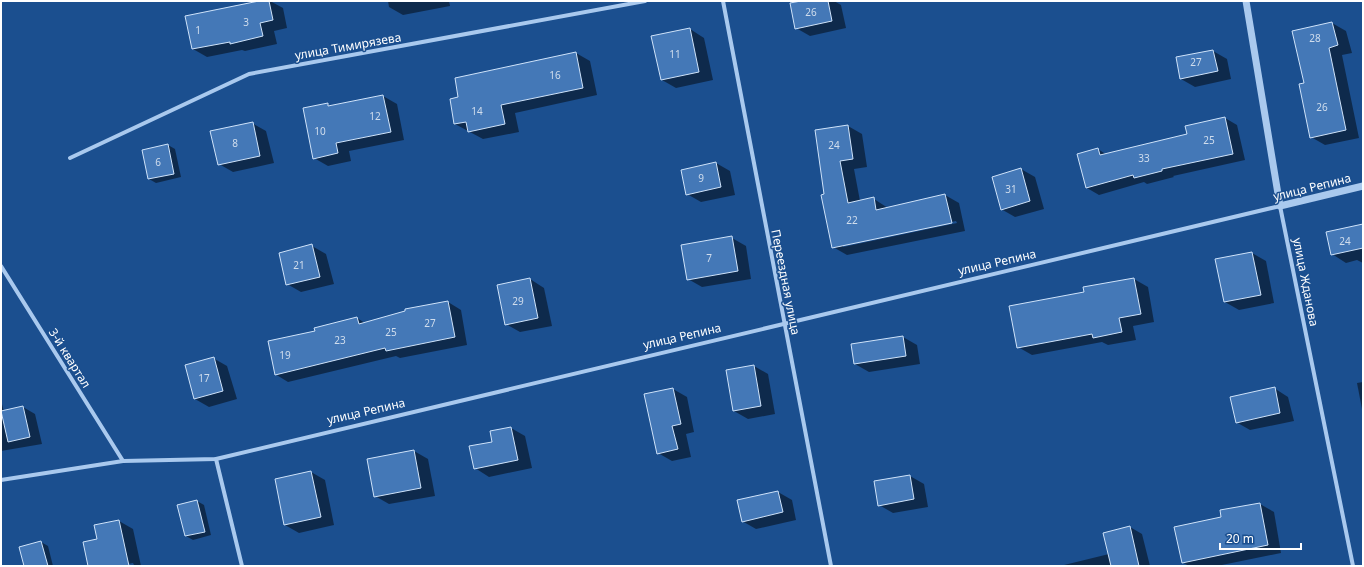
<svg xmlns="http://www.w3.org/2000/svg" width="1364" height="567" viewBox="0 0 1364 567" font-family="'Noto Sans',sans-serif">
<rect width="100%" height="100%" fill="#1b4f8f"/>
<g fill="#0007" fill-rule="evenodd">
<polygon points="264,1 270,1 283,8 287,28 274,31 277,44 245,51 242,50 207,57 193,49"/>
<polygon points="388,1 449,1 450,6 403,15 389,7"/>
<polygon points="806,1 834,1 841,5 846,28 810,36 796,28"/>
<polygon points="1332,23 1346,31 1352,53 1342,55 1359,138 1325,145 1311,137 1306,84 1294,32"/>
<polygon points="690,29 704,38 713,80 676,88 662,80"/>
<polygon points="1213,51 1227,59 1231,79 1195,87 1181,79"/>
<polygon points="576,53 590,61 597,95 515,113 519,132 483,139 455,124"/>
<polygon points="383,96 397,104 404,140 349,151 351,161 328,166 314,158 327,104 331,106"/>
<polygon points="1225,118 1237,125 1245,160 1173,176 1174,177 1147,184 1144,182 1099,195 1087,188 1098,149 1107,155 1188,135"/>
<polygon points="252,123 266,131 274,163 233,172 219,164"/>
<path d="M848 126 862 134 867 167 854 169 860 201 874 199 888 208 945 195 959 203 965 231 847 255 833 247 825 195ZM956 221 957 223 843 247V245Z"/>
<polygon points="168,145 175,149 181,177 156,183 149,179"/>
<polygon points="716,163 730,171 735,195 701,202 687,194"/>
<polygon points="1021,169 1035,177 1044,209 1015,217 1001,209"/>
<polygon points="1363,225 1363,263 1357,260 1346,263 1332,254"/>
<polygon points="732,238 746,246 751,279 702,287 688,279"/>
<polygon points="312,246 326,254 334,284 301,292 287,284"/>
<polygon points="1252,253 1266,261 1274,303 1239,310 1225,302"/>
<polygon points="530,279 544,288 552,326 520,332 506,324"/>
<polygon points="1134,279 1148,287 1154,322 1133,326 1136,340 1108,345 1102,342 1032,355 1018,347 1085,292"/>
<polygon points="448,302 461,310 467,345 400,358 396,356 288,382 275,374 357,318 365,323 407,312 406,309"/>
<polygon points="903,337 917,345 920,364 869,372 855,364"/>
<polygon points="213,358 227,366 237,399 209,407 195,399"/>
<polygon points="754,366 768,374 775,414 748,419 734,411"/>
<polygon points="1363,382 1363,414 1357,383"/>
<polygon points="1274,388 1288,397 1294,421 1250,430 1236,422"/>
<polygon points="673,389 687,397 694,432 686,434 691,457 672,461 658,453"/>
<polygon points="1,400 4,412 23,407 35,414 42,444 1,451"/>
<polygon points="511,428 525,436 532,468 489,477 475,468 493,442 491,432"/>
<polygon points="414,451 428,459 435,496 389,504 375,496"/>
<polygon points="311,472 325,480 334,525 299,533 285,525"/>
<polygon points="910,476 924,484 928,507 893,513 879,505"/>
<polygon points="778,492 792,500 796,520 756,529 742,521"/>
<polygon points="197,501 204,505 211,535 193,540 186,536"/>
<polygon points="1260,504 1274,512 1281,553 1217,566 1189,566 1182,562 1222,518"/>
<polygon points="119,521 133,529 141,566 127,566 134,565 133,563 117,566 89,566 98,540 95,526"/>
<polygon points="1130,527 1142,534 1150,566 1060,566 1109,554"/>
<polygon points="41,542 48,546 53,566 26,566"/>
</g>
<g fill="#4478b7" stroke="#cfe3fa">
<polygon points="259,1 269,1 273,20 260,23 263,36 230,44 230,42 192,49 185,16"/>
<polygon points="801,1 828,1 832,21 795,29 790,3"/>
<polygon points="1332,22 1338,45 1329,48 1346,130 1310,138 1299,84 1304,83 1292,31"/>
<polygon points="690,28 699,72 661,80 651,36"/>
<polygon points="1213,50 1218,71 1180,79 1176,57"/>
<polygon points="576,52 583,88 501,105 505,124 468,132 466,122 454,124 450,99 458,97 455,78"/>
<polygon points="383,95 391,132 336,143 338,153 313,159 303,108 328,103 328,106"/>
<polygon points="1225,117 1233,154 1162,169 1162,171 1134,178 1133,175 1086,188 1077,154 1098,148 1100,155 1187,134 1185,126"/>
<polygon points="253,122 260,156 218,165 210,131"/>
<polygon points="848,125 853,159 840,161 848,203 874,197 876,210 945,194 952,223 832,248 821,195 824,194 815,130"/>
<polygon points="168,144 174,174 148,179 142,150"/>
<polygon points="716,162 721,187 686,195 681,170"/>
<polygon points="1021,168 1030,201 1001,210 992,177"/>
<polygon points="1363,224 1363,248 1331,255 1326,232"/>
<polygon points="732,236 738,271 687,280 681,245"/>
<polygon points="312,244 320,277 286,285 279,253"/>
<polygon points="1252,252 1261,295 1224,302 1215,259"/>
<polygon points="530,278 538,318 505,325 497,285"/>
<polygon points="1134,278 1141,314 1119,318 1122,332 1093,338 1092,334 1017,348 1009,306 1084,292 1083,287"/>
<polygon points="448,301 455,337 386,351 385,348 275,375 268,341 315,331 314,328 357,317 359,324 405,311 405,309"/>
<polygon points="903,336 906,356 854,364 851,344"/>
<polygon points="214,357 223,391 194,399 185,365"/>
<polygon points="754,365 761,406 733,411 726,370"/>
<polygon points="1275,387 1280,413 1236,423 1230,397"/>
<polygon points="673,388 681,424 672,426 678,449 657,454 644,394"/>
<polygon points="23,406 30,437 8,442 1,411"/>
<polygon points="511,427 518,460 474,469 469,446 492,442 490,431"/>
<polygon points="414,450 421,488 374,497 367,459"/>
<polygon points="311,471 321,517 284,525 275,479"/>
<polygon points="910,475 914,499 878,506 874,481"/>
<polygon points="778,491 783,512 742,522 737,500"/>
<polygon points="197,500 205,532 185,536 177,505"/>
<polygon points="1260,503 1268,545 1182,563 1174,527 1221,517 1220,510"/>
<polygon points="119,520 129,566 88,566 83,542 97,539 94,525"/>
<polygon points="1130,526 1139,566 1111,566 1103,533"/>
<polygon points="41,541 48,566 24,566 19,547"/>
</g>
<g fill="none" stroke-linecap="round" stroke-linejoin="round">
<g stroke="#a9c9ee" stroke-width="4">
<polyline points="723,1 831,566"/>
<polyline points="70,158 249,74 645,1"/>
<polyline points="1,266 123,461"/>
<polyline points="216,459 242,566"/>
<polyline points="1,480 123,461 216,459 1280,206 1353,566"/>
</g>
<polyline stroke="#a9c9ee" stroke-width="7" points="1246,1 1280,206 1363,186"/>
</g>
<g text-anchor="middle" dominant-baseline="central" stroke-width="3" stroke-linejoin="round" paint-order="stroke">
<g font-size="10" fill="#d0dded">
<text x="811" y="12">26</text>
<text x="246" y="22">3</text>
<text x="198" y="30">1</text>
<text x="1315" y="38">28</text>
<text x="675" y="54">11</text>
<text x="1196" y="62">27</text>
<text x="555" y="75">16</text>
<text x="1322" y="107">26</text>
<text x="477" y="111">14</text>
<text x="375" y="116">12</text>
<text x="320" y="131">10</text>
<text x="1209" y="140">25</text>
<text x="235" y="143">8</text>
<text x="834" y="145">24</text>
<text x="1144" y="158">33</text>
<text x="158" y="162">6</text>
<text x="701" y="178">9</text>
<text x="1011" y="189">31</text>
<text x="852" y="220">22</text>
<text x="1345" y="241">24</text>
<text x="709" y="258">7</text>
<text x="299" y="265">21</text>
<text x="518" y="301">29</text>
<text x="430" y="323">27</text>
<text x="391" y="332">25</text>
<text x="340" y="340">23</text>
<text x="285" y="355">19</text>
<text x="204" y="378">17</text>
</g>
<g font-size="12" fill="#fff" stroke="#1b4f8f">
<text transform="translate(348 46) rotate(-10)">улица Тимирязева</text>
<text transform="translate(1312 187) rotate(-14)">улица Репина</text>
<text transform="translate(997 262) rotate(-13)">улица Репина</text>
<text transform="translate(786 282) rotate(79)">Переездная улица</text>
<text transform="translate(1306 282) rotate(79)">улица Жданова</text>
<text transform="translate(682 336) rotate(-13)">улица Репина</text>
<text transform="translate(70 358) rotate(58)">3-й квартал</text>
<text transform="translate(366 411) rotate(-13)">улица Репина</text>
</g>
</g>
<rect width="1364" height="567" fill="none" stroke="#ffffff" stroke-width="4"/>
<path d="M1220 543v6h81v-6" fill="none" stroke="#ffffff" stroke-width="2"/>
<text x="1226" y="543" font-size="12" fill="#ffffff" stroke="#1b4f8f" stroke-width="3" paint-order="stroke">20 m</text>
</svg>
